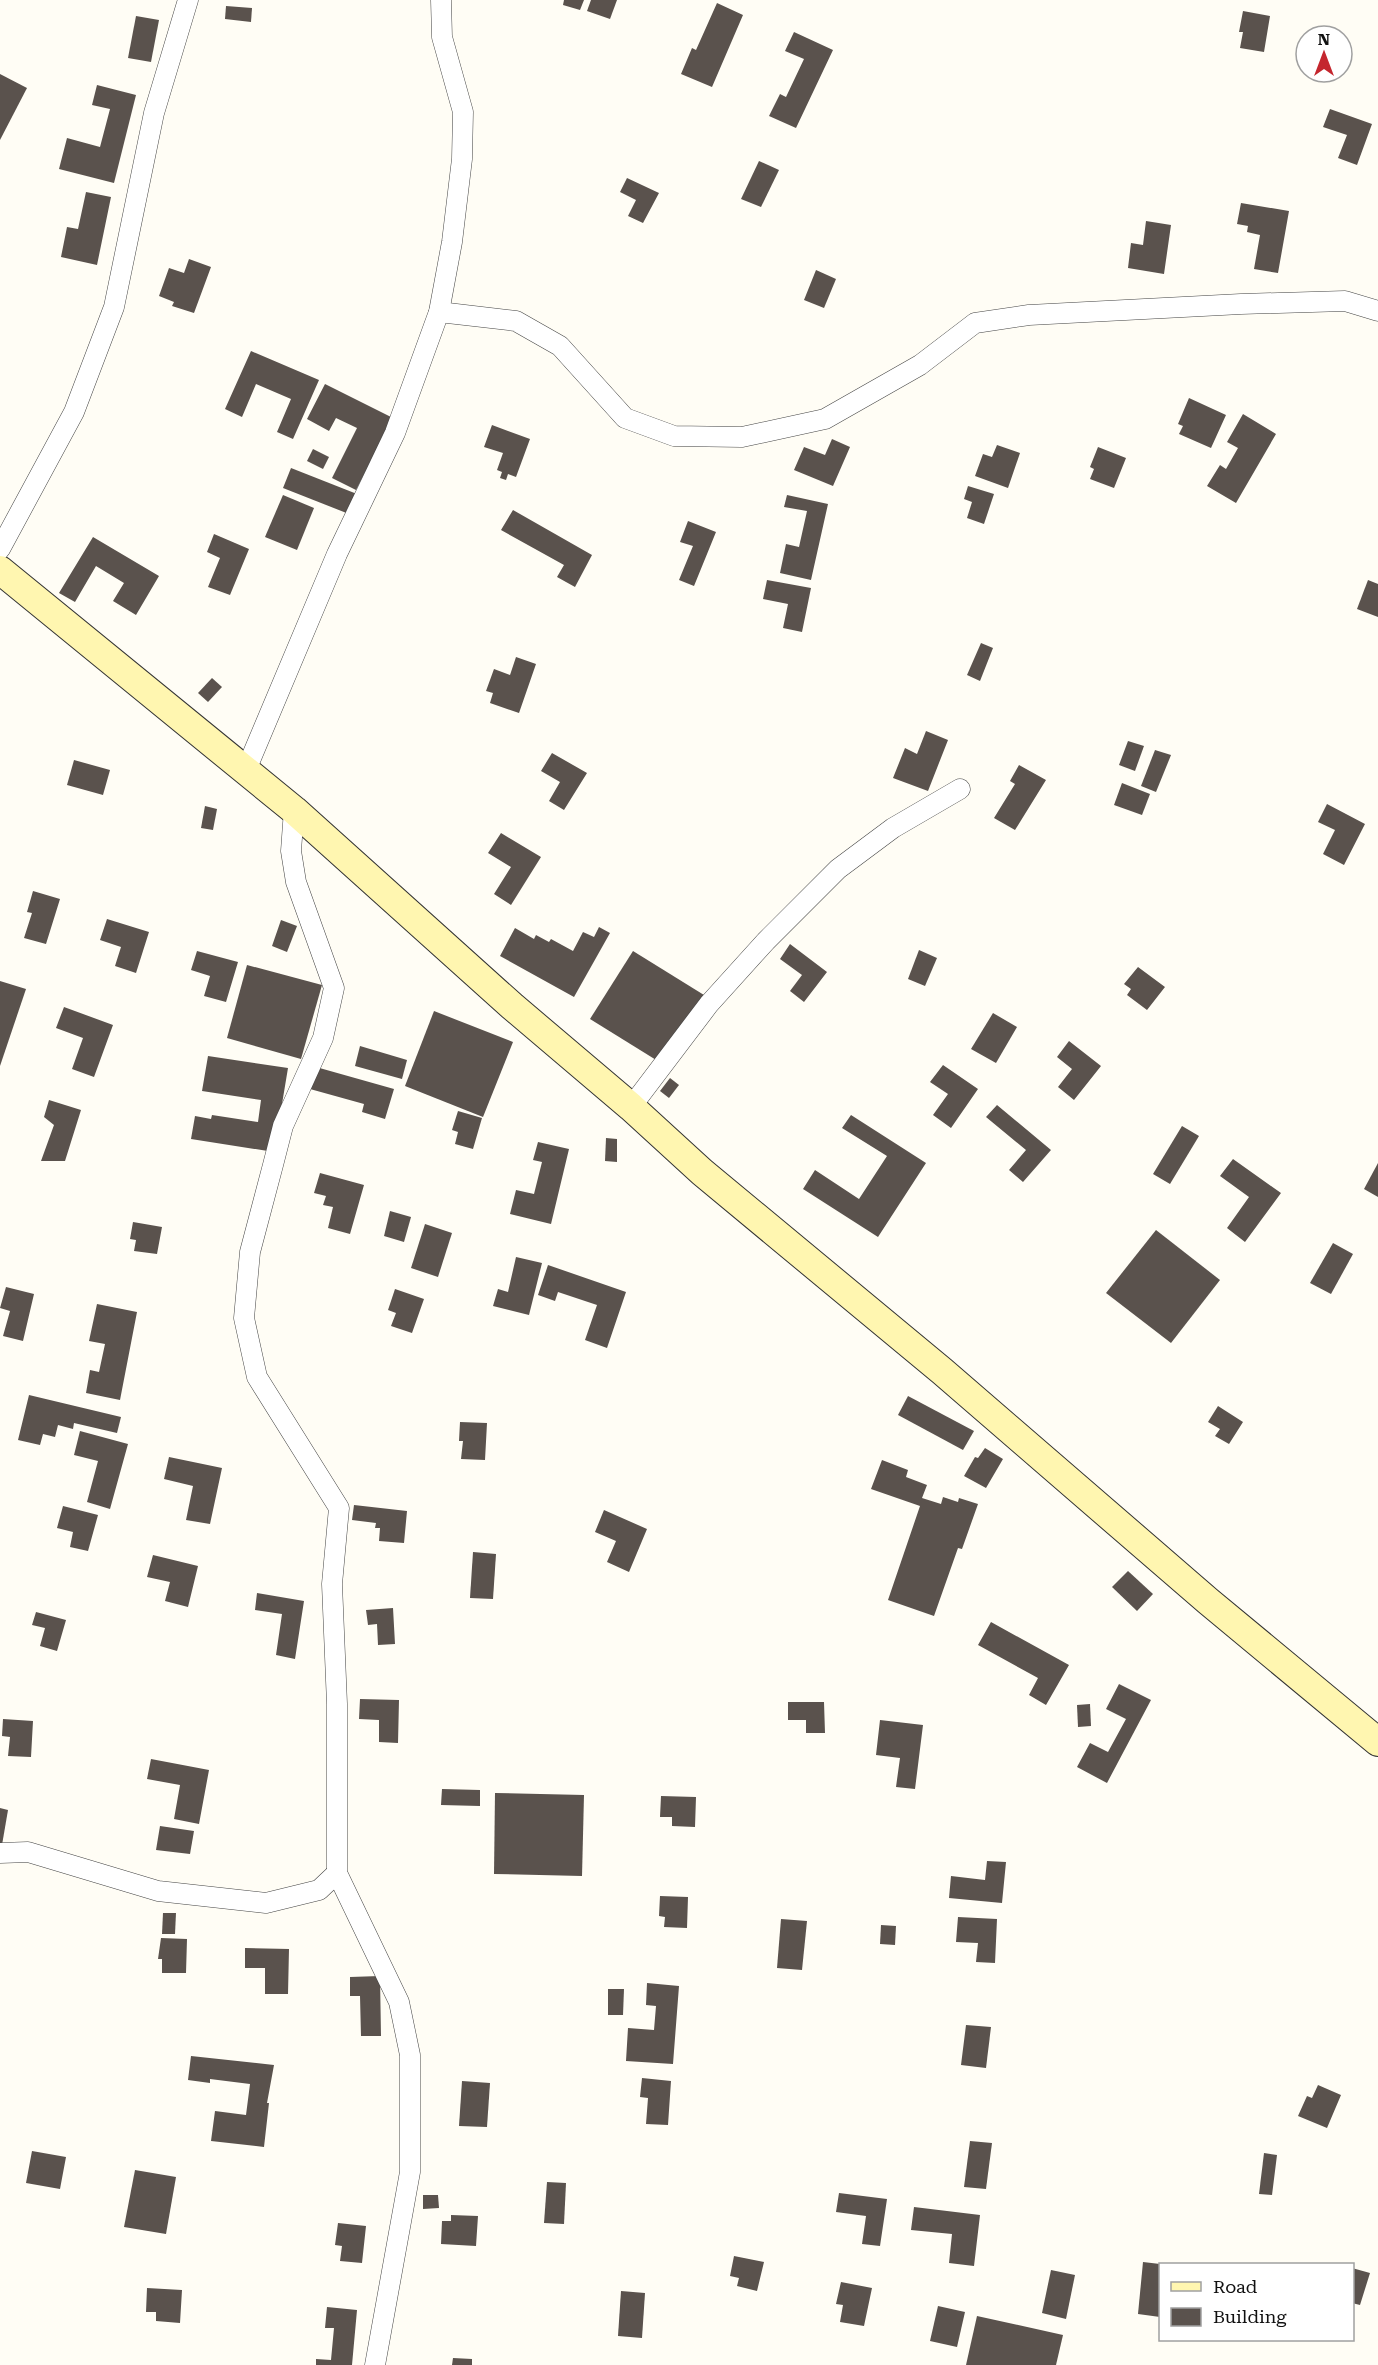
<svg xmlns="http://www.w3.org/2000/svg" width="1378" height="2365" viewBox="0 0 1378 2365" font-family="'Roboto Serif',serif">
<rect width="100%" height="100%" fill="#fffdf5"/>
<g fill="#5a524d">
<polygon points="564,0 584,0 580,10 563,5"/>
<polygon points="591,0 617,0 610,19 587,11"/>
<polygon points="717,3 743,15 712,87 681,74 692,48 696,50"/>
<polygon points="226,6 252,8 251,22 225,19"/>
<polygon points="1243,11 1270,16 1264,52 1240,48 1243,32 1239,32"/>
<polygon points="136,16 159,20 151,62 128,58"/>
<polygon points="794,32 833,50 796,128 769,116 780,94 786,97 804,59 785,51"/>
<polygon points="0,74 27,88 0,140"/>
<polygon points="97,85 136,95 114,183 59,169 67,138 100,147 110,109 92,105"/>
<polygon points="1330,109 1372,124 1357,165 1338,158 1347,135 1323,127"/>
<polygon points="759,161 779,170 761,207 741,199"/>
<polygon points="627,178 659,193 643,223 628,216 636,200 620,192"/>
<polygon points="86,192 111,197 97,265 61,257 67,227 78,229"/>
<polygon points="1241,203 1289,211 1278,273 1254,269 1260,235 1247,232 1248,226 1237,224"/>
<polygon points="1146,221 1171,225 1164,274 1128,268 1131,243 1143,245"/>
<polygon points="189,259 211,267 194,313 172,306 174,302 159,296 169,268 184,273"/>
<polygon points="816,270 836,279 824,308 804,300"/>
<polygon points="251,351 319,380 293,439 277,432 291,399 256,384 242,417 225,409"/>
<polygon points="325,384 393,418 356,490 332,478 357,428 336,418 329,431 307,419"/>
<polygon points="1189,398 1226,415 1211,448 1179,434 1183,426 1178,424"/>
<polygon points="1243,414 1276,434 1236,503 1207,486 1220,465 1226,469 1238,448 1227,442"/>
<polygon points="492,425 530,439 516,477 508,474 506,480 500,478 502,472 497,470 503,453 484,447"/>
<polygon points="832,439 850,447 833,486 794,470 804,447 825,455"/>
<polygon points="997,445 1020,453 1008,488 975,476 983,454 992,457"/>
<polygon points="1098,447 1126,458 1114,488 1090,479 1094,469 1090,467"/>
<polygon points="313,449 329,457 323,469 307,461"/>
<polygon points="291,468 357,494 349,514 283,488"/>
<polygon points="968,486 994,494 984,524 967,518 972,502 964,499"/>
<polygon points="283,495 314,508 297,550 265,537"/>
<polygon points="787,495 828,504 811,580 780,573 786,544 799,547 807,511 784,507"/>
<polygon points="513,510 592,555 575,587 557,577 564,565 501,530"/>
<polygon points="688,521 716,532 694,586 679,580 693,546 680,542"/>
<polygon points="214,534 249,549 230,595 208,587 220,558 207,552"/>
<polygon points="93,537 159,576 136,615 113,601 124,583 96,566 75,602 59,593"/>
<polygon points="767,580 811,588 802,632 783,628 788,604 763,599"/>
<polygon points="1368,580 1378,584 1378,617 1357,609"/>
<polygon points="981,643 993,648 980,681 967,675"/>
<polygon points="516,657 536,664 519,713 490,703 493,693 486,691 494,669 510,675"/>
<polygon points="212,678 222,687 208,702 198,693"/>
<polygon points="926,731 948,740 928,791 893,778 905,748 917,754"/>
<polygon points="1128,741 1144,746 1135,771 1119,765"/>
<polygon points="1155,750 1171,755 1156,792 1141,786"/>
<polygon points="552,753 587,773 564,810 549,801 560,782 541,771"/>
<polygon points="74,760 110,770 103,795 67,785"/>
<polygon points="1019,765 1046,780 1015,830 994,818 1015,784 1010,781"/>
<polygon points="1122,783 1150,794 1142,815 1114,805"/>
<polygon points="1327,804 1365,824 1344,865 1323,854 1335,830 1318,822"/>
<polygon points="205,806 217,809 213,830 201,828"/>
<polygon points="501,833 541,857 511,905 494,894 511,867 488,853"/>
<polygon points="33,891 60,899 46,944 24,938 32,913 27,912"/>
<polygon points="107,919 149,932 136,973 115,966 121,947 100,940"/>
<polygon points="281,920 297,926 287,952 272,946"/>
<polygon points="599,927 610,933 574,997 500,956 515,928 534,939 536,935 549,942 551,939 573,951 583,932 594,937"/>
<polygon points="790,944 827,972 804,1002 790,991 802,975 780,959"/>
<polygon points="919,950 937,958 925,986 908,979"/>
<polygon points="197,951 238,962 226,1002 204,996 210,976 191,970"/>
<polygon points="633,951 704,995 661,1063 590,1019"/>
<polygon points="247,965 322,985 301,1059 227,1038"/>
<polygon points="1138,967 1165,987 1147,1010 1127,995 1131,989 1124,984"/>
<polygon points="0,981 26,989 0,1066"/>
<polygon points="64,1007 113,1025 94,1077 72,1069 83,1038 56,1028"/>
<polygon points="434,1011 513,1042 483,1117 405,1086"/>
<polygon points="993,1013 1017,1027 996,1063 971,1049"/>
<polygon points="1069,1041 1101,1066 1074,1100 1058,1087 1072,1069 1057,1057"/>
<polygon points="360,1046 407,1060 402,1079 355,1066"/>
<polygon points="208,1056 288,1068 274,1152 191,1139 195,1116 211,1119 212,1115 258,1122 261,1100 202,1091"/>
<polygon points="943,1065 978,1089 951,1128 933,1115 948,1094 930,1082"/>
<polygon points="316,1067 394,1089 385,1119 362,1112 364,1104 310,1089"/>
<polygon points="670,1078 679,1085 669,1098 660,1091"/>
<polygon points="49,1100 81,1110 65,1161 41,1161 54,1125 44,1117"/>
<polygon points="997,1105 1051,1150 1023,1182 1009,1170 1026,1150 986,1117"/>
<polygon points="458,1111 482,1118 473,1149 455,1144 458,1132 452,1130"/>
<polygon points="851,1115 926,1163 878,1237 803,1189 815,1170 859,1199 887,1156 842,1128"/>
<polygon points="1182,1126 1199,1136 1170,1184 1153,1174"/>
<polygon points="606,1138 617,1139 617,1162 605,1161"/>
<polygon points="538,1142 569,1149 551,1224 510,1214 516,1190 534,1194 542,1162 533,1160"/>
<polygon points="1233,1159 1281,1193 1245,1242 1227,1228 1249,1197 1220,1176"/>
<polygon points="1378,1163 1378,1197 1364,1189"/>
<polygon points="320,1173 364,1185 350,1234 328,1228 333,1207 323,1205 326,1196 314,1193"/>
<polygon points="390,1211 411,1217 404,1242 384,1236"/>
<polygon points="133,1222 162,1227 157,1254 134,1251 136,1240 130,1239"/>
<polygon points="425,1224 452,1233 438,1277 411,1268"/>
<polygon points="1156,1230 1220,1280 1171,1343 1106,1293"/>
<polygon points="1333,1243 1353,1254 1331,1294 1310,1283"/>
<polygon points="516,1257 542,1263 529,1315 493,1306 498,1289 508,1292"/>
<polygon points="548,1265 626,1292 607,1348 585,1340 597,1305 558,1292 555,1301 538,1295"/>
<polygon points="6,1287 34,1294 23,1341 3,1336 10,1311 0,1308"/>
<polygon points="395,1289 424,1299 412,1333 391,1326 396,1313 388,1310"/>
<polygon points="97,1304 137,1312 120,1400 86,1393 90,1370 99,1372 105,1344 89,1341"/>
<polygon points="29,1395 121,1417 117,1433 74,1423 73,1429 58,1425 55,1437 43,1434 40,1445 18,1440"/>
<polygon points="908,1396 974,1431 963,1450 898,1415"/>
<polygon points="1218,1406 1243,1422 1229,1444 1215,1436 1220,1429 1208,1422"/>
<polygon points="460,1422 487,1423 485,1460 461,1459 463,1441 459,1441"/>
<polygon points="80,1431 128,1444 110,1509 87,1502 98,1461 74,1455"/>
<polygon points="985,1448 1003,1459 986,1488 964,1476 975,1457 978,1458"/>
<polygon points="169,1457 222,1468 210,1524 186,1520 193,1486 164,1479"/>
<polygon points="882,1460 908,1470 906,1477 927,1485 922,1498 941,1504 943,1497 958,1502 959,1498 978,1504 962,1549 958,1548 934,1616 888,1600 920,1506 871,1489"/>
<polygon points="354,1505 407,1511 404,1543 379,1541 380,1528 375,1528 376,1523 352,1520"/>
<polygon points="63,1506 98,1515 88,1551 70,1547 73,1532 57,1528"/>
<polygon points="604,1510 647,1529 629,1572 607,1562 616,1541 595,1532"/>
<polygon points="473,1552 496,1554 493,1599 470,1598"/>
<polygon points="153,1555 198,1566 188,1607 165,1601 170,1582 147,1577"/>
<polygon points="1128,1571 1153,1594 1137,1611 1112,1587"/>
<polygon points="257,1593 304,1601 295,1659 276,1655 282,1614 255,1610"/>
<polygon points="393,1608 395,1644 378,1645 377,1624 368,1625 366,1610"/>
<polygon points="36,1612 66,1620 57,1651 40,1646 45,1628 32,1625"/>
<polygon points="991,1622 1069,1665 1046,1705 1029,1695 1038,1678 978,1645"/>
<polygon points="1119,1684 1151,1700 1107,1783 1077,1767 1090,1743 1108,1752 1126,1719 1106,1709"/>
<polygon points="360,1699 399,1700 398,1743 379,1742 379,1720 359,1719"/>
<polygon points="788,1702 824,1702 825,1733 806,1733 806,1720 788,1720"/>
<polygon points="1090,1704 1091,1726 1078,1727 1077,1705"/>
<polygon points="3,1719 33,1721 31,1757 8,1756 10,1737 2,1736"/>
<polygon points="880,1720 923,1725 915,1789 896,1787 900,1758 876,1755"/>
<polygon points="151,1759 209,1770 199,1824 174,1819 180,1785 147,1779"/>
<polygon points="442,1789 480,1790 480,1806 441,1805"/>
<polygon points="495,1793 584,1795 582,1876 494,1874"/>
<polygon points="661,1796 696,1797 695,1827 672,1826 672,1817 660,1817"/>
<polygon points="0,1808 8,1810 2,1845 0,1844"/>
<polygon points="160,1826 194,1831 190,1854 156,1850"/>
<polygon points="987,1861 1006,1862 1002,1903 949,1898 951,1876 985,1880"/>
<polygon points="660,1896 688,1897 687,1928 664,1927 665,1917 659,1916"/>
<polygon points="163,1913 176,1913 175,1934 162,1934"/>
<polygon points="958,1917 997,1919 995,1963 976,1962 978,1943 956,1942"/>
<polygon points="781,1919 807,1921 802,1970 777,1968"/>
<polygon points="881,1925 896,1926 895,1945 880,1944"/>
<polygon points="161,1938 187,1939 186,1973 162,1973 162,1959 158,1959"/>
<polygon points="245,1948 289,1949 288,1994 265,1994 265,1968 245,1968"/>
<polygon points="380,1976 381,2036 361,2036 360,1996 350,1996 350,1977"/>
<polygon points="647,1983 679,1986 673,2064 626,2061 628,2028 654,2030 656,2006 646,2005"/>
<polygon points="608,1989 624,1989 623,2015 608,2015"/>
<polygon points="966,2025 991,2027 986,2068 961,2065"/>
<polygon points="191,2056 274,2065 267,2103 269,2103 264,2147 211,2141 215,2111 246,2115 250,2084 210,2079 210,2083 188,2080"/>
<polygon points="642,2078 671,2081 668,2125 646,2124 648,2098 640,2097"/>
<polygon points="462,2081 490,2083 487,2127 459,2126"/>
<polygon points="1318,2085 1341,2095 1327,2128 1298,2116 1307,2096 1312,2098"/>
<polygon points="970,2141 992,2143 986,2189 964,2187"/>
<polygon points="32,2151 66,2157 60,2189 26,2183"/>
<polygon points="1264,2153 1277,2155 1272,2195 1259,2194"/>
<polygon points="135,2170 176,2177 166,2234 124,2227"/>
<polygon points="547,2182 566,2183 564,2224 544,2223"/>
<polygon points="839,2193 887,2199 880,2246 862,2244 866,2216 836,2212"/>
<polygon points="423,2195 438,2195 439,2208 423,2209"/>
<polygon points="914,2207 980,2215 974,2266 949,2263 952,2234 911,2230"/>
<polygon points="451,2215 478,2216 476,2246 441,2244 442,2221 451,2221"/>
<polygon points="338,2223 366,2226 362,2263 340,2261 342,2246 335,2245"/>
<polygon points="734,2256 764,2262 757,2291 737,2286 739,2278 730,2276"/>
<polygon points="1143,2262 1160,2264 1160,2317 1138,2314"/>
<polygon points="1352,2268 1370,2273 1360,2305 1352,2303"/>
<polygon points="1051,2270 1075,2275 1066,2319 1042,2313"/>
<polygon points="841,2282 872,2288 864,2326 840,2322 843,2305 836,2304"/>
<polygon points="147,2288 182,2290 180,2323 156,2321 156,2312 146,2312"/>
<polygon points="621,2291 645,2293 642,2338 618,2336"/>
<polygon points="938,2306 965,2312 957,2347 930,2341"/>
<polygon points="327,2307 357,2310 352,2365 316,2365 316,2359 331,2360 334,2328 325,2328"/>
<polygon points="977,2316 1063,2335 1056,2365 966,2365"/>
<polygon points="453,2358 472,2359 472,2365 452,2365"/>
</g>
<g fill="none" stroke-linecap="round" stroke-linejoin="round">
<defs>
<g id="street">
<polyline points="439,312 516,321 560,346 625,418 674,436 742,437 825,419 920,365 975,323 1029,315 1241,304 1345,301 1378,311"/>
<polyline points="0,549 74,412 114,307 154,113 188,0"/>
<polyline points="246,770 337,554 395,433 439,312 452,242 462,159 463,112 442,37 441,0"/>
<polyline points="294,810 291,851 296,882 334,988 323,1038 283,1126 273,1165 250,1252 244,1318 257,1377 339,1508 332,1584 337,1704 337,1873 399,2002 410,2055 410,2172 375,2365"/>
<polyline points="631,1107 709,1004 766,941 838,869 893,828 960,789"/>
<polyline points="0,1853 28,1852 158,1891 266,1903 319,1890 337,1873"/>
</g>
<polyline id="secondary" points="0,570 294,810 512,1006 631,1107 702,1172 942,1371 1208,1601 1378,1742"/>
</defs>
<use href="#street" stroke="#444" stroke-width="21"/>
<use href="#secondary" stroke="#333" stroke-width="30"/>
<use href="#street" stroke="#fff" stroke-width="20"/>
<use href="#secondary" stroke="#fff6b0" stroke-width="28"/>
</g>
<rect x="1159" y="2263" width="195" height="78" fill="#ffffff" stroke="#a0a0a0" stroke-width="1.5"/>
<rect x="1171" y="2282" width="30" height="9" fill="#fff6b0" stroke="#a0a0a0" stroke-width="1.5"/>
<text x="1213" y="2293" font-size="18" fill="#111111">Road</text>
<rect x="1171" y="2308" width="30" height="18" fill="#5a524d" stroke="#a0a0a0" stroke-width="1.5"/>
<text x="1213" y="2323" font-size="18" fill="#111111">Building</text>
<g transform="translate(1324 54)"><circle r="28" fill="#ffffff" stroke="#a0a0a0" stroke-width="1.5"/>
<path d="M0-4.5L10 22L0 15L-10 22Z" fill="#c4262e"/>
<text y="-9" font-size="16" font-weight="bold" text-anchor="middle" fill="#111111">N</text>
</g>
</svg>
